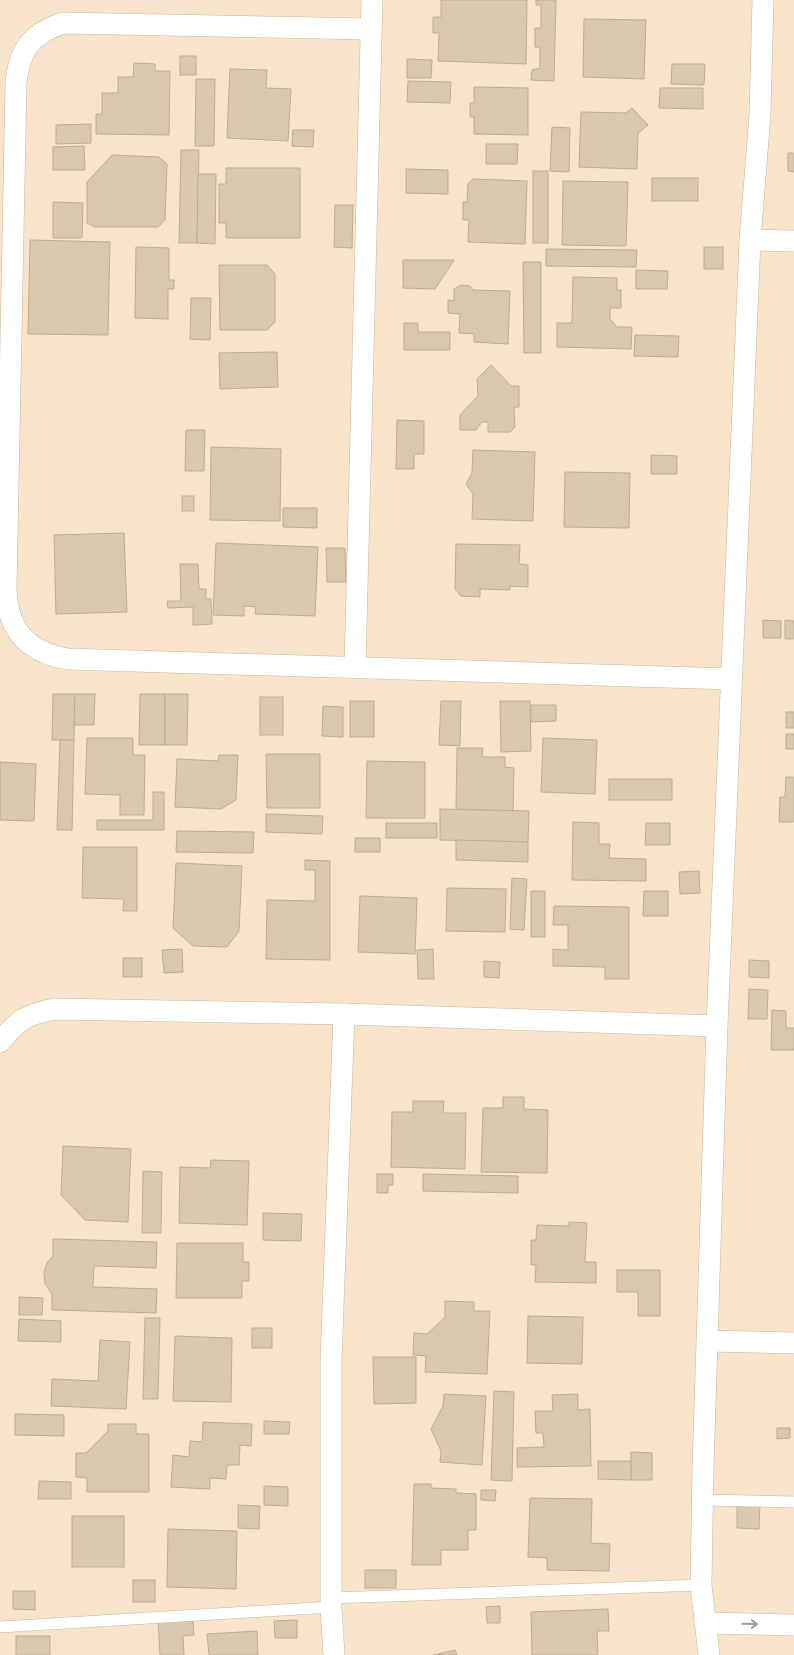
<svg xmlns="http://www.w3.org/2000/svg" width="794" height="1655" viewBox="0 0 794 1655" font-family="'Space Grotesk',sans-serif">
<rect width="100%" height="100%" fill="#f7e4ca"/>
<g fill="#dbc9af" stroke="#bfad93">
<polygon points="441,0 527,0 526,64 438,61 439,33 433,33 433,17 441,17"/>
<polygon points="536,0 556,0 554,81 531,80 532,70 540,68 540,47 535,47 535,28 541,28 541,5 536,5"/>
<polygon points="584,19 646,20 644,79 583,77"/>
<rect x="180" y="56" width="16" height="19"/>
<polygon points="407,59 432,60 431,78 407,78"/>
<polygon points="134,63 155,64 155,71 170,71 169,135 96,134 96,114 102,114 102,93 118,93 118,77 133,77"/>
<polygon points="672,64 705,64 704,85 671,84"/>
<polygon points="230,69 267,70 266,88 291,89 288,141 227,138"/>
<polygon points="196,79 215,79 214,146 195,146"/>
<polygon points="408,81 451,82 450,103 407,102"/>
<polygon points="474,87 528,88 528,135 474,134 474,117 470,117 470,103 474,103"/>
<polygon points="660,88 703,88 703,109 659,108"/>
<polygon points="632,108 648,125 638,133 637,169 579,167 581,112 626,113"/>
<polygon points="91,124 91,143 56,144 56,125"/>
<polygon points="552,127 570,128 569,172 550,171"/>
<polygon points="293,130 314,130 313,147 292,146"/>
<polygon points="486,144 518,144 517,164 486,164"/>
<polygon points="84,146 85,170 53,170 53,147"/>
<polygon points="181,150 199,150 197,243 179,243"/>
<polygon points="788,153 794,153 794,172 788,171"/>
<polygon points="112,155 159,157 167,164 165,220 158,227 95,227 87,223 87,182"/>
<polygon points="226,168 300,168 300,238 226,238 226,223 219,223 219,184 226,184"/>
<polygon points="406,169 448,170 448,194 406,193"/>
<rect x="533" y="171" width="15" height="72"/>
<polygon points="198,174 216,174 215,244 197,243"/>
<rect x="652" y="178" width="46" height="23"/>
<polygon points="473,179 527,181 525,244 468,242 469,220 463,220 463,202 467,202 468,184"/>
<polygon points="563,181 628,182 626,246 562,245"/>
<polygon points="53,202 83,203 82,238 53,238"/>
<polygon points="335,205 353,205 352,248 334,247"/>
<polygon points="30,240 110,242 108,335 28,334"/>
<polygon points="136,247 169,248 169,280 174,280 174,289 168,289 168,319 135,318"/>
<rect x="704" y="247" width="19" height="22"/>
<polygon points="546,249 637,250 636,267 546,266"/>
<polygon points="403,260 454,260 435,289 403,288"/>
<polygon points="523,262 541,262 541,353 524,353"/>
<polygon points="219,265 267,265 275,274 275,322 267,330 220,330"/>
<polygon points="636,270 668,271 667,289 636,289"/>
<polygon points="573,277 617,278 617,290 621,290 621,308 610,308 610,319 617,327 632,327 631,349 557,347 557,323 572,323"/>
<polygon points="461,285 470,286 473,290 510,291 508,344 474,342 474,334 459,333 460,314 448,313 448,300 454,301 454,289"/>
<polygon points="191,298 211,298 210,340 190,339"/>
<polygon points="404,323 418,323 418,332 450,332 450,350 404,350"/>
<polygon points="635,335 679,336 678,357 634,356"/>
<polygon points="277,352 278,387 220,389 219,353"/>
<polygon points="491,365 511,386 519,386 519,407 514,407 515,427 510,432 488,432 488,422 482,422 476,430 460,430 460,415 478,396 477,379"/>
<polygon points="397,420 424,421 424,454 414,454 414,469 396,469"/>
<polygon points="186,430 205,430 204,471 185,471"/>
<polygon points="211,447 281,449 280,521 210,520"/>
<polygon points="473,450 535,452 533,521 472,519 473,494 466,484 472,473"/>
<polygon points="651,455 677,456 677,474 651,474"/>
<polygon points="565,472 630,473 629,528 564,527"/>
<rect x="182" y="496" width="12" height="15"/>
<polygon points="283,508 317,508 317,528 283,527"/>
<polygon points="124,533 127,612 56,614 54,535"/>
<polygon points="216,543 318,547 315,616 255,614 256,607 244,606 244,616 213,615"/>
<polygon points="456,544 520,545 519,564 528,565 528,587 510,586 510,590 480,589 480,597 461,596 455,589"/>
<polygon points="326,548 345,548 346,582 327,582"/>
<polygon points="180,564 198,564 199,589 206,589 206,599 211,599 212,624 193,625 193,607 168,608 167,601 181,601"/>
<polygon points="763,620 781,621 781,638 763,638"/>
<polygon points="785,620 794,621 794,639 785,639"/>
<polygon points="53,694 75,694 74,740 52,740"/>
<polygon points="75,694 95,694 94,725 74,725"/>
<polygon points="140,694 165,694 165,745 139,745"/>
<polygon points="165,694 188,694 187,745 165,745"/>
<rect x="260" y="697" width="23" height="38"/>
<rect x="350" y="701" width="24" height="36"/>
<polygon points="441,701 461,701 460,746 439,745"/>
<polygon points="500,701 530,701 531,751 501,752"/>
<polygon points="531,705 556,705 556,721 531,722"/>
<polygon points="323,706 343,707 343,737 322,736"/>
<rect x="786" y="712" width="8" height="16"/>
<rect x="786" y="734" width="8" height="15"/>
<polygon points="87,738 133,738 133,755 145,755 144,815 120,815 120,795 85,794"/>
<polygon points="543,738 597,740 595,794 541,792"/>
<polygon points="60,740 74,740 72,830 57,830"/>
<polygon points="457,748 483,748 482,757 505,757 505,767 514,768 513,811 456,809"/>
<polygon points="266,754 320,754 320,808 267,808"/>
<polygon points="219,755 238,755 236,800 221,809 175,807 177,759 218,761"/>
<polygon points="367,761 425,762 425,818 366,818"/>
<polygon points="0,762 36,764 34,821 0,820"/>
<polygon points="786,777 794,777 794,822 779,822 780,797 785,797"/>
<rect x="609" y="779" width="63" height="21"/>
<polygon points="153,792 164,792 164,830 97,830 97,820 153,820"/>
<polygon points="440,809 529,811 528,842 440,840"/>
<polygon points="266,814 323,816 322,834 266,832"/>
<polygon points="573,822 599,823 599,844 610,844 609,858 646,859 646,881 572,880"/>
<rect x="386" y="823" width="51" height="15"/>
<polygon points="646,823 670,823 670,845 645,845"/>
<polygon points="177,831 254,832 253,853 176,852"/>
<rect x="355" y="838" width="25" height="14"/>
<polygon points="456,840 528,842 528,862 456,860"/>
<polygon points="83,847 137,847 137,911 123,911 124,899 82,898"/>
<polygon points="305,860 330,861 330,960 266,959 267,900 315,901 315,870 305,870"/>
<polygon points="176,863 242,866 239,931 227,947 193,946 173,928"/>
<polygon points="699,871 700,893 680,894 679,872"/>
<polygon points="512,878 527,879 524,930 510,929"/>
<polygon points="447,888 506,889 505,932 446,931"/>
<rect x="531" y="891" width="14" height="46"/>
<polygon points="644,891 668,891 668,916 643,916"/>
<polygon points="360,896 417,898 415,954 358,952"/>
<polygon points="554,906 629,907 629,979 605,979 605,967 553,966 553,949 568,950 568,925 553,925"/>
<polygon points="182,949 183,972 164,973 162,950"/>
<polygon points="433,949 434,979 418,979 417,950"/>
<rect x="123" y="958" width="19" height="19"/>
<polygon points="749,960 769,961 769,978 749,977"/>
<polygon points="484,961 500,962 499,978 484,977"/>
<polygon points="749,989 768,990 767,1019 748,1019"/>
<polygon points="772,1010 786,1011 786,1028 794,1028 794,1050 771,1050"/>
<polygon points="503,1097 524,1097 524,1109 548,1110 547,1173 481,1172 483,1108 503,1108"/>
<polygon points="413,1101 444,1101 443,1113 466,1113 465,1169 391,1167 392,1112 413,1112"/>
<polygon points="63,1146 131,1149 128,1222 85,1220 61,1195"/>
<polygon points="211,1160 249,1161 247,1225 179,1223 180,1167 210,1168"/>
<polygon points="143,1171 162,1172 161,1233 142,1233"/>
<polygon points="377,1174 393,1174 393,1185 388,1185 388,1193 377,1193"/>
<polygon points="423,1174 518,1176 518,1193 423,1191"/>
<polygon points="263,1213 302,1214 301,1241 263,1240"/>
<polygon points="569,1222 587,1223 585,1262 596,1262 596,1283 535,1282 536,1265 531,1265 531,1240 536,1240 537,1225 569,1226"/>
<polygon points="53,1239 157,1242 156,1268 94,1266 93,1287 157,1289 156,1313 52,1310 52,1294 45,1284 44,1272 47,1263 53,1256"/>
<polygon points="177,1243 243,1243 243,1262 249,1262 249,1281 242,1281 242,1298 176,1298"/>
<polygon points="617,1270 660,1270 660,1316 638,1316 638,1292 617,1292"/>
<polygon points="19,1297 43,1298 42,1315 19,1315"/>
<polygon points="445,1301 474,1302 474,1311 490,1311 487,1374 425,1372 426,1356 413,1355 414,1333 427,1334 445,1317"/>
<polygon points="528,1316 583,1317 582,1364 527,1363"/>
<polygon points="145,1318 160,1318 158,1399 143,1399"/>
<polygon points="19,1319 61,1321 61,1342 18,1341"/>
<rect x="252" y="1328" width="20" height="20"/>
<polygon points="175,1336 232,1338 231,1402 173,1401"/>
<polygon points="100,1340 130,1342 126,1409 51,1406 52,1379 98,1381"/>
<polygon points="373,1357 416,1357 416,1403 374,1404"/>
<polygon points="494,1391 514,1392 512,1481 491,1480"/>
<polygon points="444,1394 486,1396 482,1465 440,1462 441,1451 431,1429 443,1406"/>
<polygon points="578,1394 578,1410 590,1409 591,1466 517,1467 517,1448 544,1447 543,1433 536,1433 535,1411 553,1411 552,1395"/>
<polygon points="15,1414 64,1415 64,1436 15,1435"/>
<polygon points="264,1421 290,1422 289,1434 264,1434"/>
<polygon points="203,1422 252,1424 251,1446 240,1445 239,1465 227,1465 226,1479 210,1478 210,1489 171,1487 173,1455 189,1457 190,1441 202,1442"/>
<polygon points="108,1424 136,1424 136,1434 149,1434 149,1492 87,1492 87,1478 76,1477 76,1453 86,1453 108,1431"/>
<polygon points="777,1428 790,1428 790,1438 777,1439"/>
<polygon points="631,1452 652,1453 652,1480 631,1480"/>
<polygon points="598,1461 631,1461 631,1480 598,1479"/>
<polygon points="39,1481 71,1482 71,1499 38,1499"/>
<polygon points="414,1484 431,1484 431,1488 456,1489 456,1493 476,1494 476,1530 468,1530 468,1550 441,1550 441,1565 412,1565"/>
<polygon points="264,1486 288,1487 288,1506 264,1505"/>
<polygon points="481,1490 496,1490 495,1501 481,1500"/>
<polygon points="530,1498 592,1499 591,1543 610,1544 609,1571 547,1570 547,1558 528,1557"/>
<polygon points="238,1505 260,1506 259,1529 238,1528"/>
<polygon points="737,1505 760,1505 759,1529 737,1528"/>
<rect x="72" y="1516" width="52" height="51"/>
<polygon points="168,1529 237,1531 236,1589 167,1587"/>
<rect x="365" y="1570" width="31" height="18"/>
<rect x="133" y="1580" width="22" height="22"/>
<polygon points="13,1591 35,1591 35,1610 13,1609"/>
<polygon points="500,1606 500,1623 487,1623 486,1607"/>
<polygon points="608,1609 609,1631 597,1631 598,1655 532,1655 531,1612"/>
<polygon points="297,1620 297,1638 275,1638 274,1621"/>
<polygon points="193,1621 194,1635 183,1636 184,1655 160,1655 158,1622"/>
<polygon points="257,1631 258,1655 209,1655 207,1634"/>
<rect x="16" y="1636" width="34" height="19"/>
<polygon points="455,1650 457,1655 433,1655"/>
</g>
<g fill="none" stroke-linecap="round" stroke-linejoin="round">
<defs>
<g id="lane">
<polyline points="703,1500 794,1502"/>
<polyline points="332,1598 701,1585"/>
<polyline points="0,1627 331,1607"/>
</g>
<g id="street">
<path d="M371 29 63 23C31 34 19 50 16 83L6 588C7 630 27 652 68 659L731 679"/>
<polyline points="750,240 794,241"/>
<polyline points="355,667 372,0"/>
<path d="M0 1042C18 1020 25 1015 54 1009L344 1014 717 1026"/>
<polyline points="707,1341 794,1343"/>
<polyline points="705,1623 794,1625"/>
<polyline points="334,1655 331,1607 331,1361 344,1014"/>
<polyline points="709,1655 701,1585 703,1468 717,1026 750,240 760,114 763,0"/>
</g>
</defs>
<use href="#lane" stroke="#c8b69c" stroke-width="12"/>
<use href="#street" stroke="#c8b69c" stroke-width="22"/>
<use href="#lane" stroke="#fff" stroke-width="11"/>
<use href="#street" stroke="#fff" stroke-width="21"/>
</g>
<defs><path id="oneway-shaft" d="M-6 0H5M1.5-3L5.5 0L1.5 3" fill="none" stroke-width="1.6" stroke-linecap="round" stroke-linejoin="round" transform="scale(1.25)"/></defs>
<use stroke="#9e9b96" href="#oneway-shaft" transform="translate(750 1624) rotate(1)"/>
</svg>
